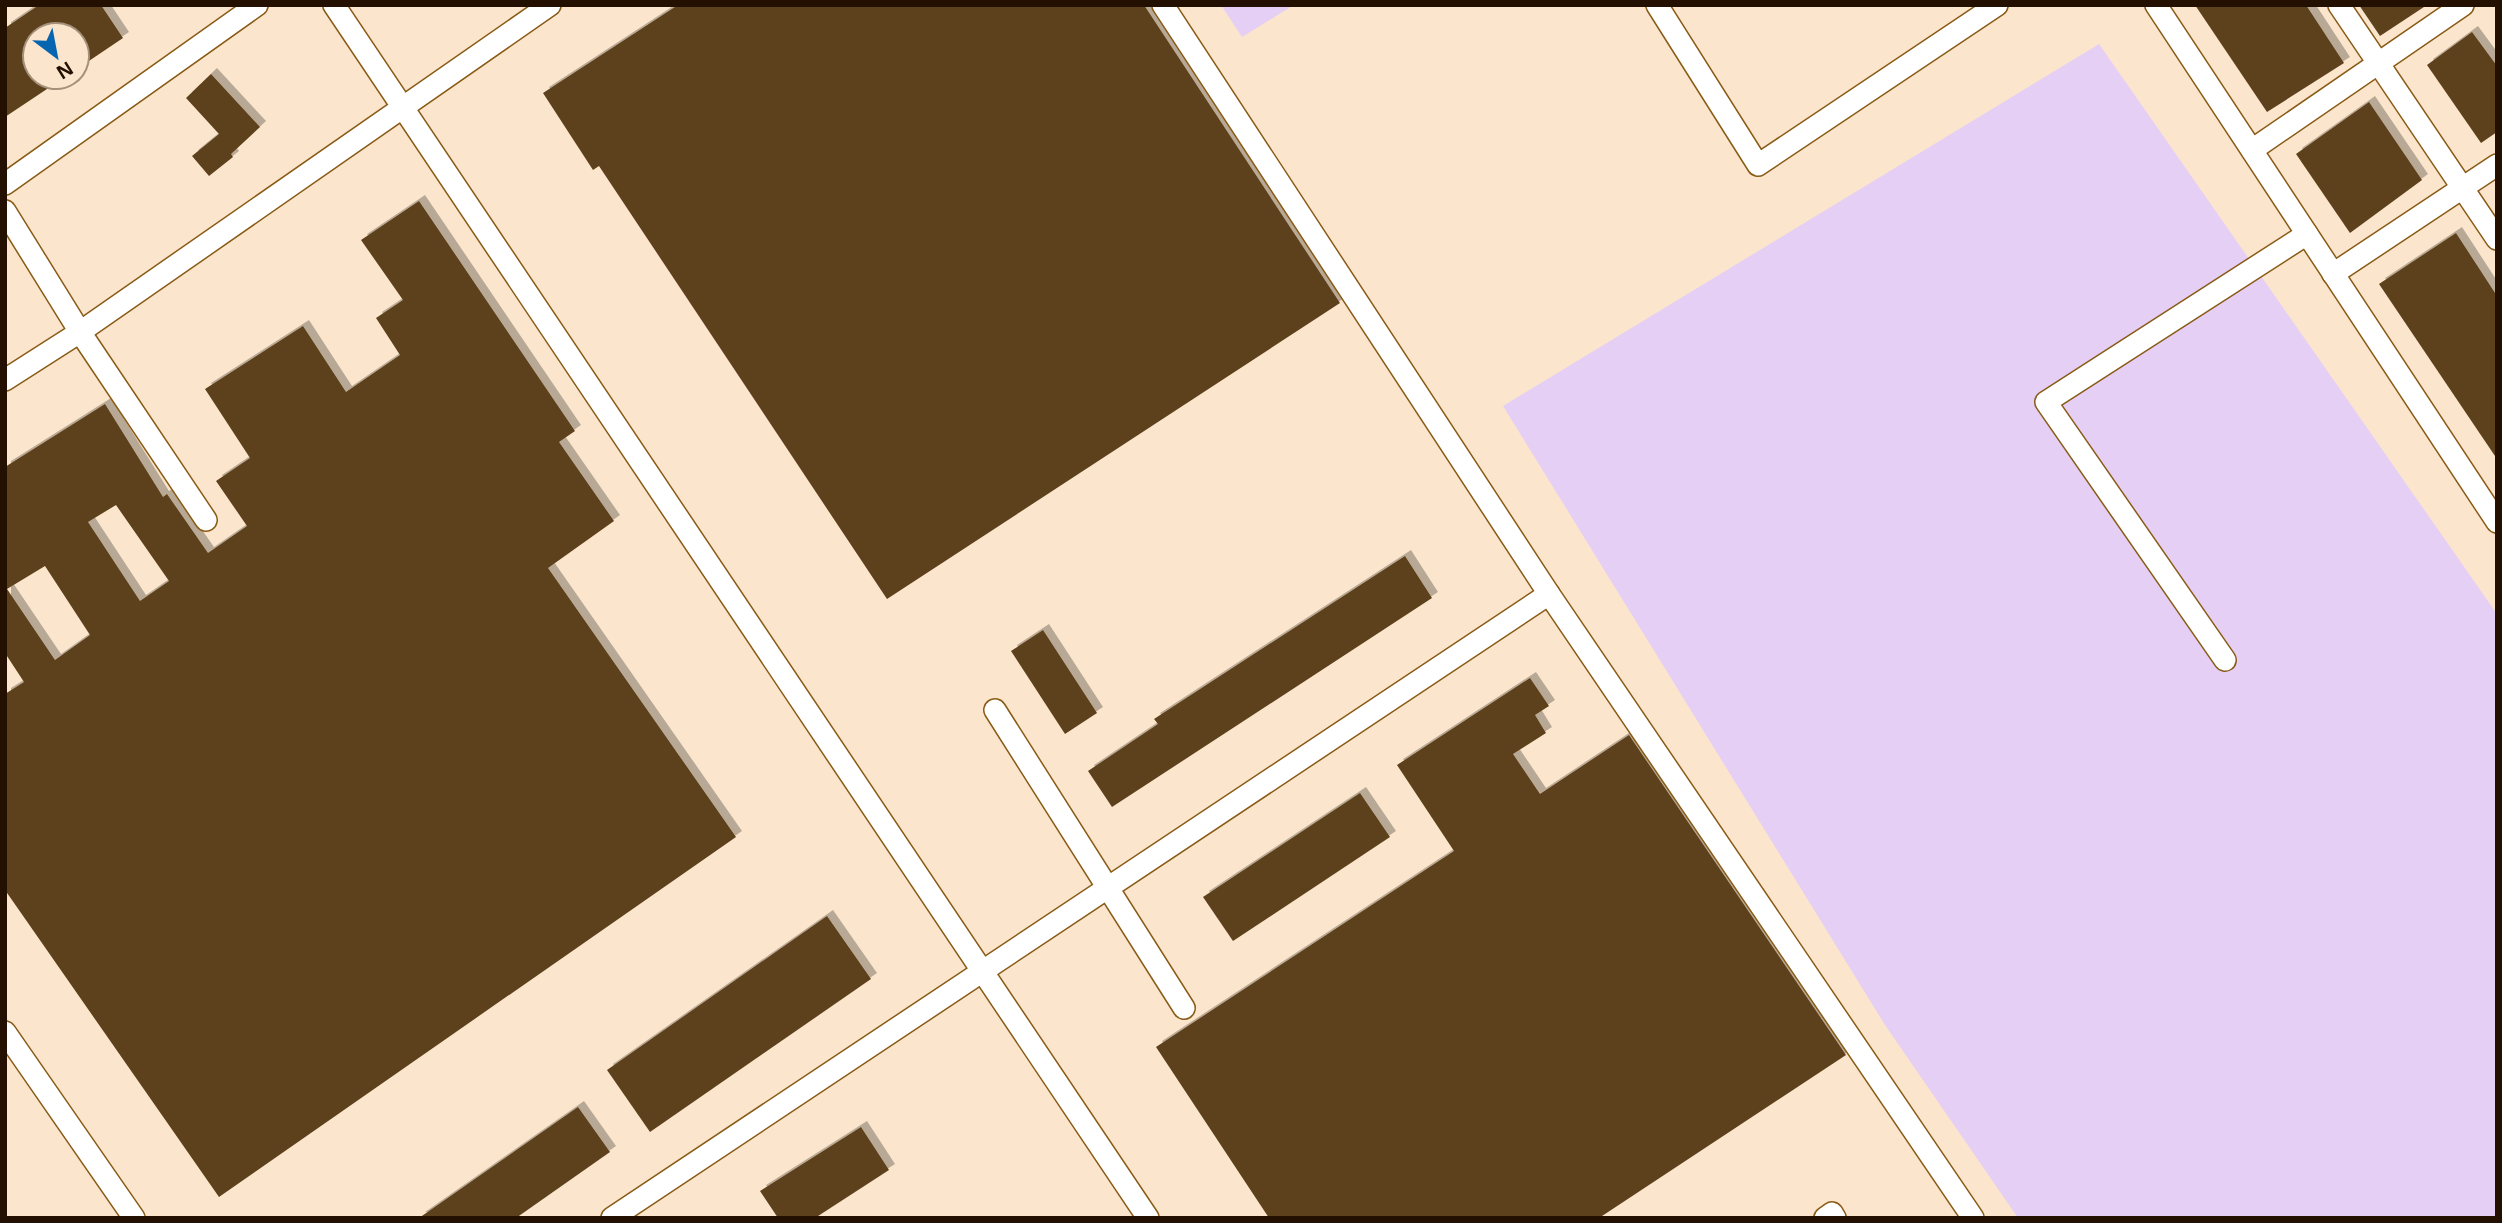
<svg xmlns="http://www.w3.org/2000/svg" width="2502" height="1223" viewBox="0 0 2502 1223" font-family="'Noto Sans',sans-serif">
<defs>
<filter id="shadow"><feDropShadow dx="6" dy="-6" stdDeviation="0" flood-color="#0004"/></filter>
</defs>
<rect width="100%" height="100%" fill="#fbe6cd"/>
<g fill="#e5cff4">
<polygon points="1221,5 1294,5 1242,37"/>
<polygon points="2099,44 2497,614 2497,1218 2018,1218 1885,1025 1503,406"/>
</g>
<g fill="#5d411b" fill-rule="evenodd" filter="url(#shadow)">
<polygon points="39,5 101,5 123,38 77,69 77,35 35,35 35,77 65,77 5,117 5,28"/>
<polygon points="678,5 1144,5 1340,303 887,599 599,166 593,170 543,93"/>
<polygon points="2195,5 2306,5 2344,63 2267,112"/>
<polygon points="2359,5 2427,5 2380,36"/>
<polygon points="2472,32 2497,66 2497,132 2481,143 2427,65"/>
<polygon points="211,74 260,127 231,154 233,157 209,176 192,156 219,134 186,98"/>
<polygon points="2369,102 2422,180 2350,233 2296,154"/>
<path d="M419 201 575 431 559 442 614 521 548 568 736 837 219 1197 5 890V694L24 682 5 653V467L105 404 163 497 167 494 208 553 247 526 216 481 250 458 205 389 303 326 346 392 400 355 376 318 403 300 361 240ZM116 505 169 581 140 601 88 522ZM45 566 90 635 55 660 7 589Z"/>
<polygon points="2456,233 2497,296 2497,459 2379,284"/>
<polygon points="1405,556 1432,598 1112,807 1088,771 1158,724 1154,719"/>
<polygon points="1043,630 1097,713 1065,734 1011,651"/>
<polygon points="1530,678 1549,706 1535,715 1546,733 1513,754 1540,794 1629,735 1846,1055 1599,1218 1269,1218 1156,1047 1454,851 1397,765"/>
<polygon points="1360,793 1390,837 1233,941 1203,897"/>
<polygon points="827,916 871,979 650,1132 607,1070"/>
<polygon points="578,1107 610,1152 516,1218 419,1218"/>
<polygon points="861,1127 889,1170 815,1218 778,1218 760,1191"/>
</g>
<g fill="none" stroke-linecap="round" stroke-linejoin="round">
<defs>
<g id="minor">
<polyline points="334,5 1148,1218"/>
<polyline points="1163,5 1549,594 1973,1218"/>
<polyline points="1657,5 1758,165 1997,5"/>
<polyline points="2156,5 2497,522"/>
<polyline points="2339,5 2497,239"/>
<polyline points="2252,150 2463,5"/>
<polyline points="5,184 257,5"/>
<polyline points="5,211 80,332 206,520"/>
<polyline points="2333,274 2497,165"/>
<polyline points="5,380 80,332 550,5"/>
<polyline points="2225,660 2046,402 2307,234"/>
<polyline points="995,710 1184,1008"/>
<polyline points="5,1032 134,1218"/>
<polyline points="612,1218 1549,594"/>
<polyline points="1825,1218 1832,1213 1835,1218"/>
</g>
</defs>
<use href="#minor" stroke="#895b16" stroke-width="24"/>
<use href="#minor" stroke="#fff" stroke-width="21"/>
</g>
<rect width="2502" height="1223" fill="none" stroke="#231000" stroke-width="14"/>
<g transform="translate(56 56) rotate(148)"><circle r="33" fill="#fbe6cd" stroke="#a5907b" stroke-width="2"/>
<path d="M0-5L12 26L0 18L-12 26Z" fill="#0664b1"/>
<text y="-10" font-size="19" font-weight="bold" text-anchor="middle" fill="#231000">N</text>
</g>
</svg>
